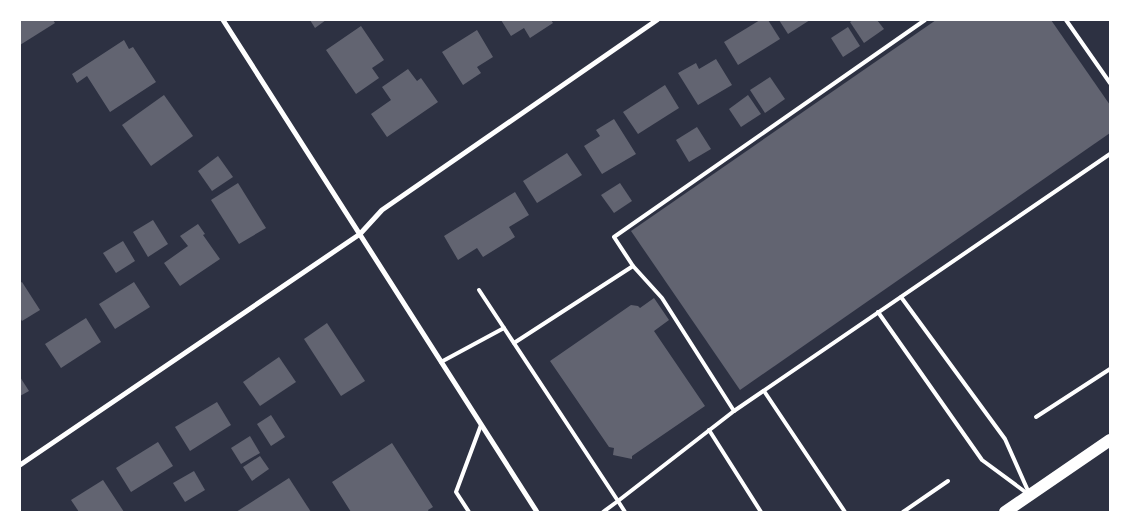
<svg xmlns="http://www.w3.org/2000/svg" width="1130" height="532" viewBox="0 0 1130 532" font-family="'PT Sans',sans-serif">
<rect width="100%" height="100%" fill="#2d3142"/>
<g fill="#626471">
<polygon points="20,20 53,20 55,23 20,45"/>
<polygon points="310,20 326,20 315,28"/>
<polygon points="501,20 551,20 553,23 530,38 524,28 511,36"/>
<polygon points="760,20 768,20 780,39 738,65 724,42"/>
<polygon points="779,20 810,20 788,34"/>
<polygon points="853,20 877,20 884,29 864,43 850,22"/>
<polygon points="936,20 1051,20 1110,105 1110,133 740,390 631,231"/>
<polygon points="361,26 384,60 372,68 379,78 356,94 326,50"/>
<polygon points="848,27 860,46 843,57 831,38"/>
<polygon points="477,30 493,57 477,67 481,73 463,85 442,52"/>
<polygon points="124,40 129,49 133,47 156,82 110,112 87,76 77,83 72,74"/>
<polygon points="716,59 732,85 698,105 678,73 696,63 699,69"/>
<polygon points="408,69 417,81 421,78 438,102 387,137 371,114 391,100 382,87"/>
<polygon points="770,77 785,99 765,113 750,90"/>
<polygon points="665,85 679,108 638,134 623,112"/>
<polygon points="164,95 193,136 151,166 122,125"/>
<polygon points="748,95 761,114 741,127 729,109"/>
<polygon points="614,119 636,154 602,174 584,146 600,136 596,130"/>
<polygon points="697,127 711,149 689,162 676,140"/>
<polygon points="567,153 582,175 537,203 523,181"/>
<polygon points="218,156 233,177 212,191 198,171"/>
<polygon points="238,183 266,228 239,244 211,200"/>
<polygon points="620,183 632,201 614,213 601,195"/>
<polygon points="515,192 529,215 509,227 515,237 483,257 477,248 458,260 444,236"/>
<polygon points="153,220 168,244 148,257 133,232"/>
<polygon points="198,224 205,234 203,235 220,259 180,286 164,263 188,246 180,236"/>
<polygon points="123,241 135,261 116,273 103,253"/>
<polygon points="22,282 40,310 22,321 20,318 20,283"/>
<polygon points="134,282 150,307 115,329 99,304"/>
<polygon points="654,298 669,320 654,331 705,406 632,456 632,459 613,455 614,448 609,447 550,361 631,305 638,306 640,308"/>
<polygon points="86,318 101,342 61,368 45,344"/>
<polygon points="327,323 365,381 341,396 304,339"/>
<polygon points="279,357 296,382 260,406 243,382"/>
<polygon points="20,377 29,391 20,396"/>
<polygon points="217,402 231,425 190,451 175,427"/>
<polygon points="271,415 285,437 271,446 257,424"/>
<polygon points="250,436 260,453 241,464 231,448"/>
<polygon points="158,442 173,466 131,492 116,468"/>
<polygon points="392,443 433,507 428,510 429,512 351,512 332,482"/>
<polygon points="260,456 269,469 252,481 243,467"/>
<polygon points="194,471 205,490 185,502 173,483"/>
<polygon points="289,478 311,512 236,512"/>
<polygon points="103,480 124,512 79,512 71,500"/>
</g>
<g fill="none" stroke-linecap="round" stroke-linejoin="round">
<g stroke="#fff" stroke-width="4">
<polyline points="1066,20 1110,83"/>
<polyline points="479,290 504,328"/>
<polyline points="901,297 1005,439 1029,493"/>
<polyline points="878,312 982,460 1028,494"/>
<polyline points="514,343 633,266"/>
<polyline points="441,362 504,328 618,501 603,512"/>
<polyline points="764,391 845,512"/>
<polyline points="734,411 662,298 633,266 614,237 925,20"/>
<polyline points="1036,417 1110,369"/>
<polyline points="709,430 761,512"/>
<polyline points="469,512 456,492 481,425"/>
<polyline points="625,512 618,501 734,411 1110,154"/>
<polyline points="903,512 948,481"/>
</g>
<g stroke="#fff" stroke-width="5">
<polyline points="223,20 537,512"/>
<polyline points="20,465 360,234 382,210 657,20"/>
</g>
<polyline stroke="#fff" stroke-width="12" points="1005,512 1110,440"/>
</g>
<rect width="1130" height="532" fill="none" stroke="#ffffff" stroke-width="42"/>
</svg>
